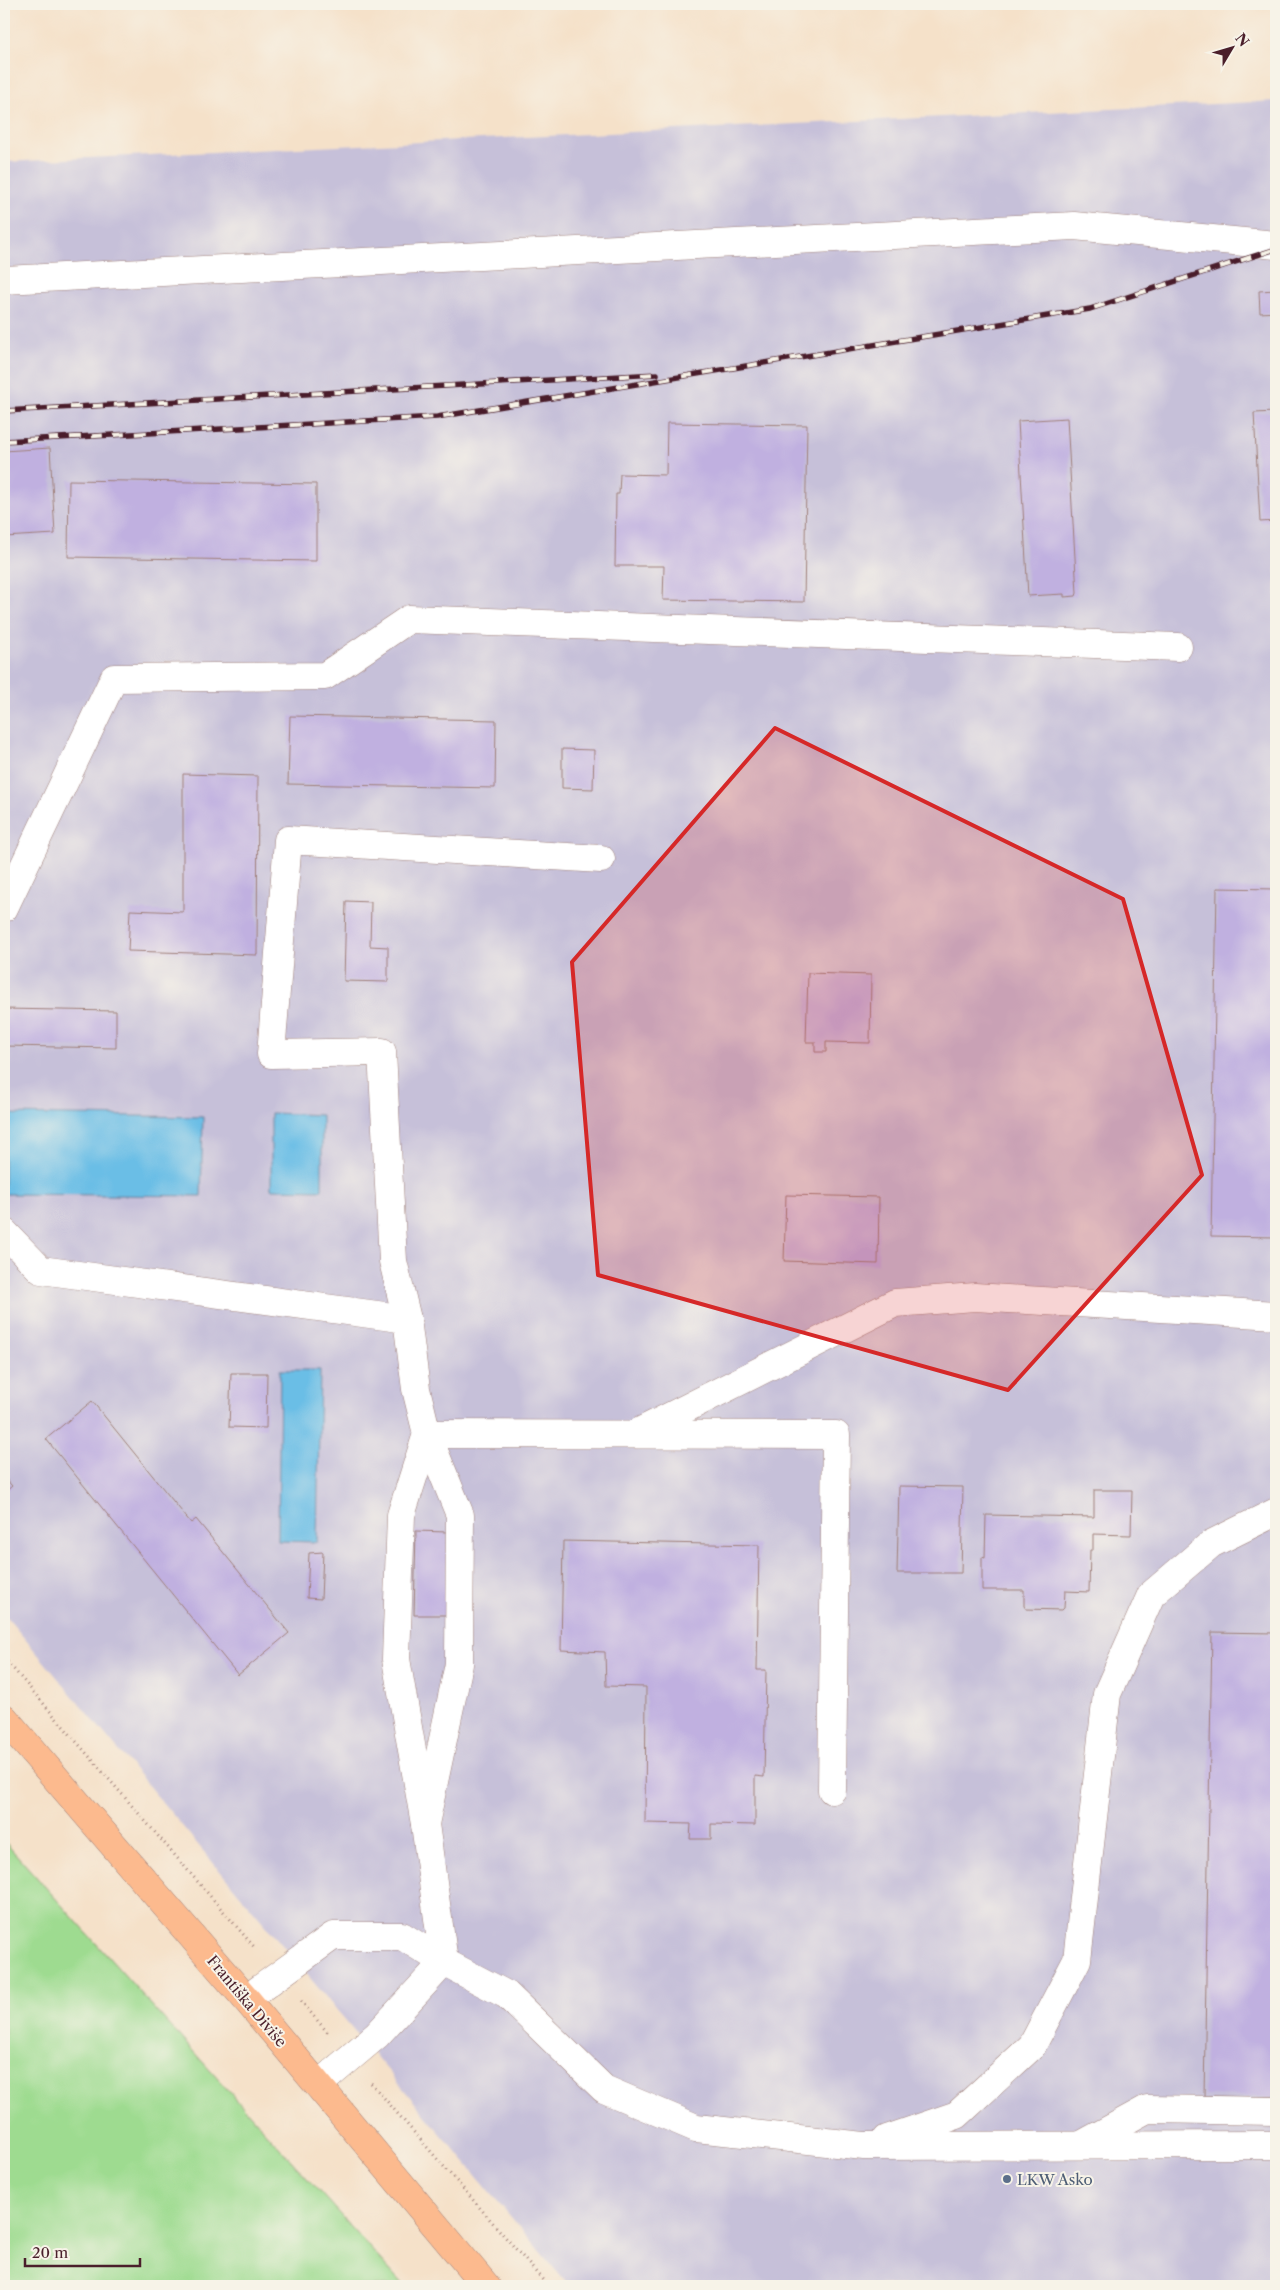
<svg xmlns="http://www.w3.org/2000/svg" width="1280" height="2290" viewBox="0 0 1280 2290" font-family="'Libre Caslon Text',serif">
<rect width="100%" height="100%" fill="#f7f3e8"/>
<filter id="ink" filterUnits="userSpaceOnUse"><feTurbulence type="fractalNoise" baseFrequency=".02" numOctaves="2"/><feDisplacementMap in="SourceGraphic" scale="10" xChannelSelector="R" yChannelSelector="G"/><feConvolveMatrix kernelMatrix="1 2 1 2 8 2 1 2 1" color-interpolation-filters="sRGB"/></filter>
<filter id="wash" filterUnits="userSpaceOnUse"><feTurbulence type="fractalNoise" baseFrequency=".0096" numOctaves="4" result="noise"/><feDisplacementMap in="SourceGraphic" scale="20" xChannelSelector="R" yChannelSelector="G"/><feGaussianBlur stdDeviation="1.12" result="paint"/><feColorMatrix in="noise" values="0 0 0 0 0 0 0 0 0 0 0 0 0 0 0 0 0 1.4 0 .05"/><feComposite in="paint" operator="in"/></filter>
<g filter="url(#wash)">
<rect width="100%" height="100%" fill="#f5e1c9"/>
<polygon fill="#c6c0d9" points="1276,101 1276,2286 569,2286 4,1614 4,162"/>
<polygon fill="#9edb90" stroke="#747d5e" points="4,1841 404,2286 4,2286"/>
<g fill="#6abee6" stroke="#5a6e88">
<polygon points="271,1113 322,1115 322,1190 271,1189"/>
<polygon points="4,1114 203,1117 201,1196 4,1194"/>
<polygon points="280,1370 320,1370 317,1542 278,1541"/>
</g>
<g id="blocks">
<g fill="#c0b0e0">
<polygon points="1276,290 1276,312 1260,313 1259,291"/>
<polygon points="1276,412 1276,521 1260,522 1254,413"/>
<polygon points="1067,418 1077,593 1076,596 1064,597 1064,594 1028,596 1018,421"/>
<polygon points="667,423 807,425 804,602 663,600 664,566 615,566 616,494 619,494 620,474 666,475"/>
<polygon points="50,448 55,534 4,537 4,451"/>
<polygon points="69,480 316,484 316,561 68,557"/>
<polygon points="290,716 496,720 495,788 288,784"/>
<polygon points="562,749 594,750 593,789 562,788"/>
<polygon points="183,774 258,776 257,955 128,951 130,910 183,912"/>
<polygon points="1217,888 1276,889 1276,1237 1211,1236"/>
<polygon points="346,901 371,902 370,946 388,947 388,982 344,981"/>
<polygon points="808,973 871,975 870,1043 826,1042 826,1052 815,1052 815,1042 806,1042"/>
<polygon points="4,1009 116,1011 116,1048 4,1046"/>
<polygon points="786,1195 879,1197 878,1264 784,1261"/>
<polygon points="231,1373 267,1373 266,1428 229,1427"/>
<polygon points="92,1401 191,1523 196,1519 289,1633 238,1675 46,1439"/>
<polygon points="4,1477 12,1486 4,1493"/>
<polygon points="899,1486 963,1487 961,1573 897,1573"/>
<polygon points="1094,1490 1132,1490 1131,1535 1093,1534 1093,1550 1090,1550 1089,1592 1065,1591 1064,1608 1062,1610 1026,1609 1024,1606 1024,1590 982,1590 982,1557 985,1558 986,1515 1094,1517"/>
<polygon points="416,1531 447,1532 446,1615 414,1615"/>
<polygon points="563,1541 759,1545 757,1670 766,1670 764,1777 755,1776 755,1825 711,1824 711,1839 690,1839 691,1824 645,1823 646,1687 606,1686 605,1652 561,1650"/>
<polygon points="323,1552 321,1599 307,1598 309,1553"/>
<polygon points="1212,1632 1276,1633 1276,2097 1204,2096"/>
</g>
</g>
</g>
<g filter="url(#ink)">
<use href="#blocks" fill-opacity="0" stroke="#a0807a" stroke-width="1"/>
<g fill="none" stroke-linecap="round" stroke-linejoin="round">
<defs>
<g id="minor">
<polyline points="4,280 1074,226 1276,245"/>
<polyline points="4,908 114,678 325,676 409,619 1178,647"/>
<polyline points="4,1232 41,1270 407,1319"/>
<polyline points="639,1432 895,1303 975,1297 1276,1315"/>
<polyline points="427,1434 836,1435 832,1790"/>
<polyline points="425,1824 459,1664 460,1515 427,1434 416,1389 407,1319 393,1261 382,1052 271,1054 288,840 601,859"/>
<polyline points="246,1999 333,1936 402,1936 444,1962 507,1995 604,2089 696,2128 864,2146 1276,2145"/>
<polyline points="318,2085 377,2035 444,1962 425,1824 396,1659 401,1515 427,1434"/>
<polyline points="887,2139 957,2115 1032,2046 1077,1960 1107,1694 1151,1595 1211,1544 1276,1512"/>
<polyline points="1083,2144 1147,2109 1276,2111"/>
</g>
<polyline id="major" points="4,1718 246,1999 486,2286"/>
</defs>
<use href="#minor" stroke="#a0807a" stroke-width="29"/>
<use href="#major" stroke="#a0807a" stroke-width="29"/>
<g stroke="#a0807a" stroke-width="3" stroke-dasharray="1 4" stroke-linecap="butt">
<polyline points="4,1658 256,1949"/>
<polyline points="301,2001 328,2033"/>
<polyline points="371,2083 548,2286"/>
</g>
<use href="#minor" stroke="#fff" stroke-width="28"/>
<use href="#major" stroke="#fcba8e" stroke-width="28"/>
<defs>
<g id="rail">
<polyline points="4,411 657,374"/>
<polyline points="4,441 437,417 1090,309 1276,249"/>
</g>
</defs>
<use href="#rail" stroke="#4a1f2b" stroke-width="5.5"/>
<use href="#rail" stroke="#f7f3e8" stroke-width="4" stroke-dasharray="11" stroke-linecap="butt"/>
</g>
</g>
<path fill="#d62828" fill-opacity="0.2" stroke="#d62828" stroke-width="4" stroke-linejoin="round" d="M775 728 1123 899 1202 1175 1008 1390 598 1275 572 962Z"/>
<circle fill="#5c6f8a" stroke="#f7f3e8" stroke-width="2" cx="1007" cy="2179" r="5"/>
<g text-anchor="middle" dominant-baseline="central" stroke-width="4" stroke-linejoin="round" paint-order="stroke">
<g font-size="15" fill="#4a1f2b" stroke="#f7f3e8">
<text transform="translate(247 2001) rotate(50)">Františka Diviše</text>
</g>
<g font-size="15" fill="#4e5e75" stroke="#f7f3e8" text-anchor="start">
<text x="1017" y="2179">LKW Asko</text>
</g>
</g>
<rect width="1280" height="2290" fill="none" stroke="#f7f3e8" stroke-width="20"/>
<g transform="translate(1232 48) rotate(52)" stroke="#f7f3e8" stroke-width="4" paint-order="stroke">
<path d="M0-4L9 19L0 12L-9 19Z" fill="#4a1f2b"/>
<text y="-8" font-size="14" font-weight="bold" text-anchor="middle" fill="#4a1f2b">N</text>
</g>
<path d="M25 2258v8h115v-8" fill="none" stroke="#4a1f2b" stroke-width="2.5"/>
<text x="32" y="2258" font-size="15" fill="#4a1f2b" stroke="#f7f3e8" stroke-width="4" paint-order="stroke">20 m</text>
</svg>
